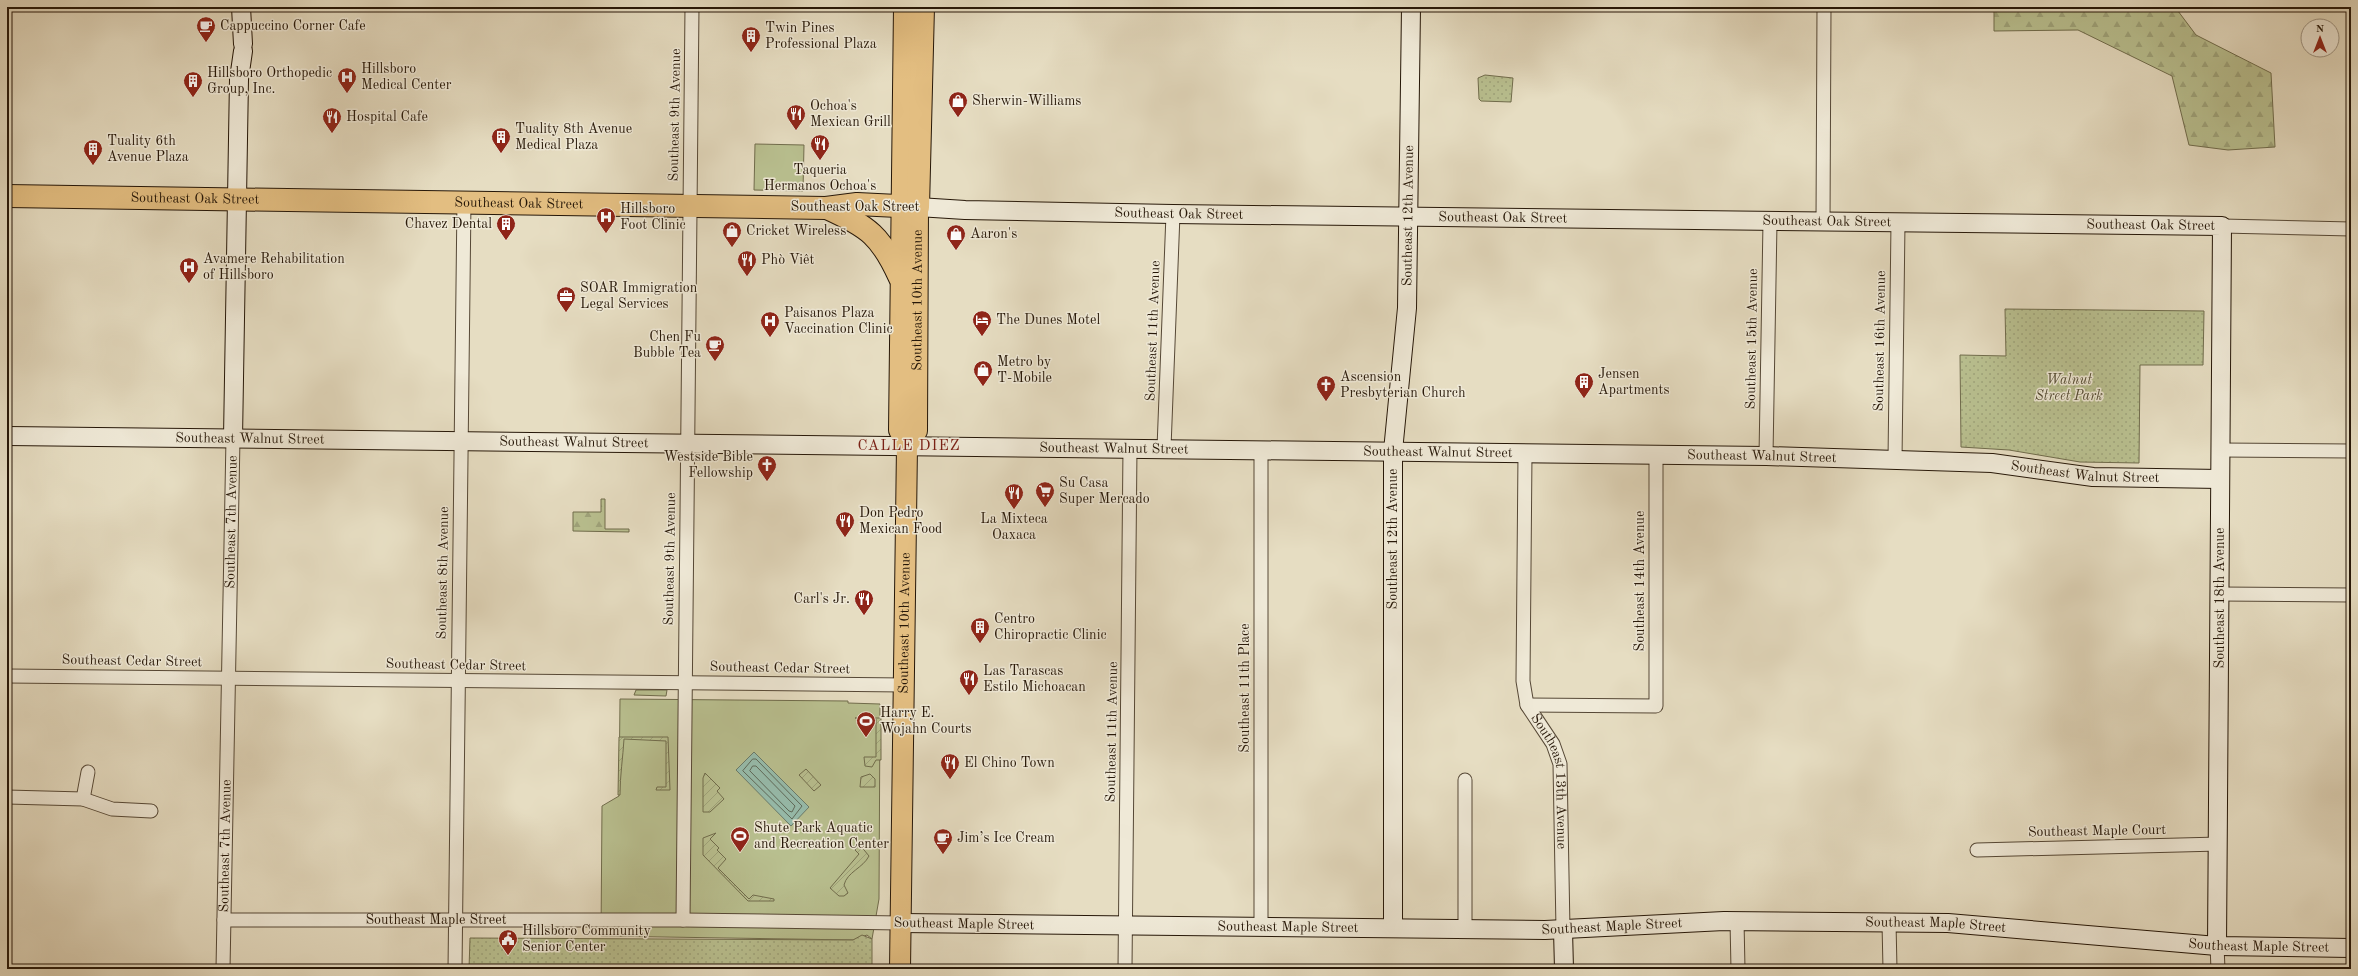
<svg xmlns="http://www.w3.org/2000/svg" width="2358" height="976" viewBox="0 0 2358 976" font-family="'Old Standard TT',serif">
<defs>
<pattern id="forest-firs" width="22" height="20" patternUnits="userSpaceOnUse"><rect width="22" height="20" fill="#b9c090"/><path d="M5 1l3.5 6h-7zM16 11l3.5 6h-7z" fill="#9fa47b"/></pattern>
<pattern id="park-dots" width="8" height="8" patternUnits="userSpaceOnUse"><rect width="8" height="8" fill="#b9c090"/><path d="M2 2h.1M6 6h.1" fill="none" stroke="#9fa47b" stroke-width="1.8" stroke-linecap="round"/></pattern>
<pattern id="garden-furrows" width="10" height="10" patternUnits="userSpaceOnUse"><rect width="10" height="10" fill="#b9c090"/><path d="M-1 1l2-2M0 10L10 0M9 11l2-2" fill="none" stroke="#9fa47b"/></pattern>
</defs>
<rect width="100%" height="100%" fill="#e6ddc2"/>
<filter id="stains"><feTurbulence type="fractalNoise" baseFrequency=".005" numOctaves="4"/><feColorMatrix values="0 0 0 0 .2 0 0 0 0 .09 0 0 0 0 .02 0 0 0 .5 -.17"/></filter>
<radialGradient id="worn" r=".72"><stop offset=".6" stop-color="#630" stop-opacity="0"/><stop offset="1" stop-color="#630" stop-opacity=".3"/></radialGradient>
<g fill="#b9c090" stroke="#706c4c">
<polygon points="755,144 804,145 803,191 754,190"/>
<polygon points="636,690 667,690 666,696 634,695"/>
<polygon points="620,699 848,701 848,703 880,704 879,899 872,939 867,935 853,940 601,936 602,806 619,796"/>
</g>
<g fill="url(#forest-firs)" stroke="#706c4c">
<polygon points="1994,7 2175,7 2196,35 2271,73 2275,147 2228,150 2189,145 2172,76 2078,30 1994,31"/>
<polygon points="601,499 605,499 605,529 629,529 629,532 573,531 573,512 601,512"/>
</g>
<g fill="url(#park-dots)" stroke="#706c4c">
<polygon points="1485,75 1513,78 1511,102 1481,101 1479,99 1478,78"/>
<polygon points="2005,309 2204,311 2203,365 2140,365 2139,463 2080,462 2009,450 1961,447 1960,355 2006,356"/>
<polygon points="862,935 872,939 872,969 469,969 470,938 853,940"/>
</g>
<g fill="url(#garden-furrows)" stroke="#706c4c">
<polygon points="855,718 881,718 881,760 876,760 872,767 865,766 864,757 876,757 876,719"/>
<path d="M619 737H668L670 790H656L657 787H666V741L624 739C623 757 620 775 620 795H618Z"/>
<polygon points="806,769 821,785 814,791 799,775"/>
<polygon points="705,773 720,788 717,791 724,799 710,812 703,812 703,778"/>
<polygon points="870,774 875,779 875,787 860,787 861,777"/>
<polygon points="716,833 710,839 719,848 717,850 726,859 718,868 749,899 753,895 774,899 774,901 748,901 703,855 703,838"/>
<path d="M860 845 869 856C863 868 847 872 844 885L848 893 844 896H839L830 888 859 854 855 850Z"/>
</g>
<polygon fill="#97bdad" stroke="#6a7b6b" points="754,752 809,807 791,826 736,770"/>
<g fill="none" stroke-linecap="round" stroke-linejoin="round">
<g stroke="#5e6a5a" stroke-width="1">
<polygon points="753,759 756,759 802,806 792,819 743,771"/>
<polygon points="753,766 756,766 795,806 792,812 789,811 750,771"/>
</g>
<defs>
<g id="street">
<polyline points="1823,222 1824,7"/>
<polyline points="2222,226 2351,229"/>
<polyline points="1164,448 1173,214"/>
<polyline points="1261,449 1261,927"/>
<polyline points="2221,450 2351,451"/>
<path id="s1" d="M1525 454 1523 681 1527 705 1553 744 1560 764 1563 930"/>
<polyline points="1766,456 1770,222"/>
<polyline points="1895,460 1898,223"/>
<polyline points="2220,594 2351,595"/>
<polyline points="7,676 904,685"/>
<polyline points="1527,705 1656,706 1656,456"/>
<polyline points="7,797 83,799 112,809 151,811"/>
<polyline points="83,799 88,772"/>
<polyline points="1977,850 2219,844"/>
<path id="s2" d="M224 920H683L901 923"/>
<polyline points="683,920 692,7"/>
<polyline points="1737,921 1738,969"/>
<polyline points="1889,923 1890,969"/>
<polyline points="1465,930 1465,780"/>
<polyline points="2217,946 2218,969"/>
<path id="s3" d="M223 969 233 438"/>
<polyline points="455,969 464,201"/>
<polyline points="1125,969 1130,448"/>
</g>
<g id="secondary">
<polyline points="241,7 243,44"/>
<path id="s4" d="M918 207 965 210 1173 214 2222 226 2217 946"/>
<path id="s5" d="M7 436 1766 456 1992 463 2093 477 2220 479"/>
<polyline points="233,438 239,79 243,51"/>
<path id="s6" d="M901 923 1545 930 1724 921 1948 923 2217 946 2351 948"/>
<path id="s7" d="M1393 928V451L1407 308 1411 7"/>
<polyline points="1563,930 1564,969"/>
</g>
<g id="primary">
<path id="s8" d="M907 446 917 431 918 207"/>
<path id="s9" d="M900 969 907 446 899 430 904 7"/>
</g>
<g id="highway">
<path id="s10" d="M7 196 826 208 857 204 918 207 923 7"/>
<path d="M827 208C869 227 881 236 900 278"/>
</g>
</defs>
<use href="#street" stroke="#564836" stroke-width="15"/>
<use href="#secondary" stroke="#261708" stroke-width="20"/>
<use href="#primary" stroke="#261708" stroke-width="22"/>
<use href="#highway" stroke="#261708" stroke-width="24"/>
<use href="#street" stroke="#efe9d7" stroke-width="13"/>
<use href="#secondary" stroke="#efe9d7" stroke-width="18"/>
<use href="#primary" stroke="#e3be81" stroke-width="20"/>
<use href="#highway" stroke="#e3be81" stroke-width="22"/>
<polyline stroke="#261708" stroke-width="3" stroke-dasharray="7 7" stroke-linecap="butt" points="7,966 13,969"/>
</g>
<defs>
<symbol id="cafe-pin" viewBox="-11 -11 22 30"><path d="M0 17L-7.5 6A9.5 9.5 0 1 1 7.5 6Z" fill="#8f2418" stroke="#efe9d7"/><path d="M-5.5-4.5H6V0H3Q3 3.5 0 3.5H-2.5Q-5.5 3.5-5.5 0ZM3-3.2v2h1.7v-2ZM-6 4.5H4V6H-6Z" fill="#fff"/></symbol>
<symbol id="building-pin" viewBox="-11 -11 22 30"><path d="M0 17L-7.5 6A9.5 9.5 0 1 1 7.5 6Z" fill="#8f2418" stroke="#efe9d7"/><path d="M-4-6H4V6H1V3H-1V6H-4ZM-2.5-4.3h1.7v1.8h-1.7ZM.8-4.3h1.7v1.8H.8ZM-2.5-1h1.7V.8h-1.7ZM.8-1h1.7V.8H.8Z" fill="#fff"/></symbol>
<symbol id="hospital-pin" viewBox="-11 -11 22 30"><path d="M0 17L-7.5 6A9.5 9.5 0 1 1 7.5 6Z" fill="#8f2418" stroke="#efe9d7"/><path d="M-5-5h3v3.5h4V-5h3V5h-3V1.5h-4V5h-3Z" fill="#fff"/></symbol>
<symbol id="shop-pin" viewBox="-11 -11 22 30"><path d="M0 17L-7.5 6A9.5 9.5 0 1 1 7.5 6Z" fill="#8f2418" stroke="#efe9d7"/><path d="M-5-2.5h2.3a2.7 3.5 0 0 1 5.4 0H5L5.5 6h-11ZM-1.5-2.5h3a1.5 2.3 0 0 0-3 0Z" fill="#fff"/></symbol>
<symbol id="restaurant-pin" viewBox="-11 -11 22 30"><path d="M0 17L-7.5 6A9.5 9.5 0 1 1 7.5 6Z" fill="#8f2418" stroke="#efe9d7"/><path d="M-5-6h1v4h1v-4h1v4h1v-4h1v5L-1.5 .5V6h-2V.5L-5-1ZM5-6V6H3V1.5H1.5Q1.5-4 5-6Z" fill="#fff"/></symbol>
<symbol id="office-pin" viewBox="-11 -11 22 30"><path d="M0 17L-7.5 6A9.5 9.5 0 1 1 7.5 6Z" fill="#8f2418" stroke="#efe9d7"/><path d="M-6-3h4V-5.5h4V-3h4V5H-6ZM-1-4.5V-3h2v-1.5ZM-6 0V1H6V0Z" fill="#fff"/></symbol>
<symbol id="hotel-pin" viewBox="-11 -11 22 30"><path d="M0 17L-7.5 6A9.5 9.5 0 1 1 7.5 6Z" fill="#8f2418" stroke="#efe9d7"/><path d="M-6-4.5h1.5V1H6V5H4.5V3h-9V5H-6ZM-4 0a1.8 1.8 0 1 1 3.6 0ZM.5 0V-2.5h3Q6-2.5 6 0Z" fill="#fff"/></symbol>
<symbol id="church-pin" viewBox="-11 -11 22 30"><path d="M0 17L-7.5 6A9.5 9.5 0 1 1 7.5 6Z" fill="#8f2418" stroke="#efe9d7"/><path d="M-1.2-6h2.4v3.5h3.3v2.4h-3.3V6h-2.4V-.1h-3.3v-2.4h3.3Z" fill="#fff"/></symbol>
<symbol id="supermarket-pin" viewBox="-11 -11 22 30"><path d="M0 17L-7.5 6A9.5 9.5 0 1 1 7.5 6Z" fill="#8f2418" stroke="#efe9d7"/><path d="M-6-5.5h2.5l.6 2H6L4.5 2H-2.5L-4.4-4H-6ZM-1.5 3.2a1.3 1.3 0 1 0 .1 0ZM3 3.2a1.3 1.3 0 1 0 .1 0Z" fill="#fff"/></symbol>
<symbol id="stadium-pin" viewBox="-11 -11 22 30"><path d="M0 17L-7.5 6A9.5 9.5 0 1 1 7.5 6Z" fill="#8f2418" stroke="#efe9d7"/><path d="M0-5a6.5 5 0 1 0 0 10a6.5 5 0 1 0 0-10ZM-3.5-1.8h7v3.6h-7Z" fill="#fff"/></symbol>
<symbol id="civic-pin" viewBox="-11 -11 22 30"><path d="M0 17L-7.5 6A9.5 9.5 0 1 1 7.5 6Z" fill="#8f2418" stroke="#efe9d7"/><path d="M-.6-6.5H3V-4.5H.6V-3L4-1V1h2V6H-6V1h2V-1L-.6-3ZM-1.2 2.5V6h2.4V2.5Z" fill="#fff"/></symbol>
</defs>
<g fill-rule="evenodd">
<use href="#cafe-pin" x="195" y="15" width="22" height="30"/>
<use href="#building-pin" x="740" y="25" width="22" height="30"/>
<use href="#hospital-pin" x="336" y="66" width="22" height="30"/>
<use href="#building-pin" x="182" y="70" width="22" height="30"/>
<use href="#shop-pin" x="947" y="90" width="22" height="30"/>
<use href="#restaurant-pin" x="785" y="103" width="22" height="30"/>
<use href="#restaurant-pin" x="321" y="106" width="22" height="30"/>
<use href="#building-pin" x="490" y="126" width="22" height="30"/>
<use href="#restaurant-pin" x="809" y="133" width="22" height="30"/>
<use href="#building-pin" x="82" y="138" width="22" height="30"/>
<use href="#hospital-pin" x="595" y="206" width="22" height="30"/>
<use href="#building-pin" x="495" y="213" width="22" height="30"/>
<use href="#shop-pin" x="721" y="220" width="22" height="30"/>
<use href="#shop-pin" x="945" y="223" width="22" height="30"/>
<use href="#restaurant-pin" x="736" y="249" width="22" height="30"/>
<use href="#hospital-pin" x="178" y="256" width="22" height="30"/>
<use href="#office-pin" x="555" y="285" width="22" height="30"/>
<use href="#hotel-pin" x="971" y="309" width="22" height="30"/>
<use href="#hospital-pin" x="759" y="310" width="22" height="30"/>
<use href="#cafe-pin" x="704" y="334" width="22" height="30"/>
<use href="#shop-pin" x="972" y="359" width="22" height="30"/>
<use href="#building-pin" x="1573" y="371" width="22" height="30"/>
<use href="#church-pin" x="1315" y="374" width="22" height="30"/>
<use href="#church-pin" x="756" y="454" width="22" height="30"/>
<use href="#supermarket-pin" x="1034" y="480" width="22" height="30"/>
<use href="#restaurant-pin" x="1003" y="482" width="22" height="30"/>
<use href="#restaurant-pin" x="834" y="510" width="22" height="30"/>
<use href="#restaurant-pin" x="853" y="588" width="22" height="30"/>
<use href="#building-pin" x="969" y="616" width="22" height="30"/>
<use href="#restaurant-pin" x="958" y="668" width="22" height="30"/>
<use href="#stadium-pin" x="855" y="710" width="22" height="30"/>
<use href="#restaurant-pin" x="939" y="752" width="22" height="30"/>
<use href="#stadium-pin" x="729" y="825" width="22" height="30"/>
<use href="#cafe-pin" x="932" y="827" width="22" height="30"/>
<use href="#civic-pin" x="497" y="928" width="22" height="30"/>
</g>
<g text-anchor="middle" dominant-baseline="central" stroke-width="3" stroke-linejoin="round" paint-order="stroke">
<g font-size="14" fill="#261708" stroke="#efe9d7" text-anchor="start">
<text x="220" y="26">Cappuccino Corner Cafe</text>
<text x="765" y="28">Twin Pines<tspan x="765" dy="16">Professional Plaza</tspan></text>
<text x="361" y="69">Hillsboro<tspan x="361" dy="16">Medical Center</tspan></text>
<text x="207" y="73">Hillsboro Orthopedic<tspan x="207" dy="16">Group, Inc.</tspan></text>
<text x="972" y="101">Sherwin-Williams</text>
<text x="810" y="106">Ochoa's<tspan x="810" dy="16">Mexican Grill</tspan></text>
<text x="346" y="117">Hospital Cafe</text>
<text x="515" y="129">Tuality 8th Avenue<tspan x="515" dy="16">Medical Plaza</tspan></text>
<text x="107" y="141">Tuality 6th<tspan x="107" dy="16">Avenue Plaza</tspan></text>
<text x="820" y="170" text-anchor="middle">Taqueria<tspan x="820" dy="16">Hermanos Ochoa's</tspan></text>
<text x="620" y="209">Hillsboro<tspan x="620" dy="16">Foot Clinic</tspan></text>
<text x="492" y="224" text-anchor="end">Chavez Dental</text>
<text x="746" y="231">Cricket Wireless</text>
<text x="970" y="234">Aaron's</text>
<text x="203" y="259">Avamere Rehabilitation<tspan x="203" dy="16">of Hillsboro</tspan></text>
<text x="761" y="260">Phò Viêt</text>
<text x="580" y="288">SOAR Immigration<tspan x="580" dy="16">Legal Services</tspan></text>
<text x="784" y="313">Paisanos Plaza<tspan x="784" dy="16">Vaccination Clinic</tspan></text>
<text x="996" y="320">The Dunes Motel</text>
<text x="701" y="337" text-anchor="end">Chen Fu<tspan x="701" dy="16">Bubble Tea</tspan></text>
<text x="997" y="362">Metro by<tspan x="997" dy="16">T-Mobile</tspan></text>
<text x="1598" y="374">Jensen<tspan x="1598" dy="16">Apartments</tspan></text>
<text x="1340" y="377">Ascension<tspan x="1340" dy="16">Presbyterian Church</tspan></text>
<text x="753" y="457" text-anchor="end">Westside Bible<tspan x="753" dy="16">Fellowship</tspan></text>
<text x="1059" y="483">Su Casa<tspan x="1059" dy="16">Super Mercado</tspan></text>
<text x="859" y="513">Don Pedro<tspan x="859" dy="16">Mexican Food</tspan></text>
<text x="1014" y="519" text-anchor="middle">La Mixteca<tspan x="1014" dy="16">Oaxaca</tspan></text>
<text x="850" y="599" text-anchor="end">Carl's Jr.</text>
<text x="994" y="619">Centro<tspan x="994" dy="16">Chiropractic Clinic</tspan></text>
<text x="983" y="671">Las Tarascas<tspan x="983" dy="16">Estilo Michoacan</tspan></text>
<text x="880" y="713">Harry E.<tspan x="880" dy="16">Wojahn Courts</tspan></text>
<text x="964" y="763">El Chino Town</text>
<text x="754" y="828">Shute Park Aquatic<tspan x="754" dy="16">and Recreation Center</tspan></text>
<text x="957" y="838">Jim’s Ice Cream</text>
<text x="522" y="931">Hillsboro Community<tspan x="522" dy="16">Senior Center</tspan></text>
</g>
<g font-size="14" fill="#261708" stroke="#efe9d7">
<text transform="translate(675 115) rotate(-89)">Southeast 9th Avenue</text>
<text stroke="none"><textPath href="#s10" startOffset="188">Southeast Oak Street</textPath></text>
<text stroke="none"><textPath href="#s10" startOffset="512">Southeast Oak Street</textPath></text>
<text x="855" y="207">Southeast Oak Street</text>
<text stroke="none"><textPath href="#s4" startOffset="261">Southeast Oak Street</textPath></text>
<text stroke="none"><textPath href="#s7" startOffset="713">Southeast 12th Avenue</textPath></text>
<text stroke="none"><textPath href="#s4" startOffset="585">Southeast Oak Street</textPath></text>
<text stroke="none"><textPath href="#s4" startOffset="909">Southeast Oak Street</textPath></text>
<text stroke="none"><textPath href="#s4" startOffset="1233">Southeast Oak Street</textPath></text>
<text stroke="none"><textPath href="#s8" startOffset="149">Southeast 10th Avenue</textPath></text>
<text transform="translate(1153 331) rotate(-88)">Southeast 11th Avenue</text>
<text transform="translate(1752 339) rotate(-89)">Southeast 15th Avenue</text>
<text transform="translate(1880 341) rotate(-89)">Southeast 16th Avenue</text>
<text stroke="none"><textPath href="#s5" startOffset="243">Southeast Walnut Street</textPath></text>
<text stroke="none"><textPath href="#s5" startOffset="567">Southeast Walnut Street</textPath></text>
<text stroke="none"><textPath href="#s5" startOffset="1107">Southeast Walnut Street</textPath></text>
<text stroke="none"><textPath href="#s5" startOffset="1431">Southeast Walnut Street</textPath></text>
<text stroke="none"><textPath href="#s5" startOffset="1755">Southeast Walnut Street</textPath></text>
<text stroke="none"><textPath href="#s5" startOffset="2079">Southeast Walnut Street</textPath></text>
<text stroke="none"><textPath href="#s3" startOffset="447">Southeast 7th Avenue</textPath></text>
<text transform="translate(1393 539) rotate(-90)">Southeast 12th Avenue</text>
<text transform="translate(670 559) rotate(-89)">Southeast 9th Avenue</text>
<text transform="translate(443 573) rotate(-89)">Southeast 8th Avenue</text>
<text transform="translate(1640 581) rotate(-90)">Southeast 14th Avenue</text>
<text transform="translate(2220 598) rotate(-90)">Southeast 18th Avenue</text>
<text stroke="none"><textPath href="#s9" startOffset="346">Southeast 10th Avenue</textPath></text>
<text transform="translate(132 661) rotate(1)">Southeast Cedar Street</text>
<text transform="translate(456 665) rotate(1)">Southeast Cedar Street</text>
<text transform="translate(780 668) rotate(1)">Southeast Cedar Street</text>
<text transform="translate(1245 688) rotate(-90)">Southeast 11th Place</text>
<text transform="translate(1112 732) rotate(-89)">Southeast 11th Avenue</text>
<text stroke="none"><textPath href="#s1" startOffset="334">Southeast 13th Avenue</textPath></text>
<text transform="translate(2097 831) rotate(-1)">Southeast Maple Court</text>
<text stroke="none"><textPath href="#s3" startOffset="123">Southeast 7th Avenue</textPath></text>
<text stroke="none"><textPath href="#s2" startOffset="212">Southeast Maple Street</textPath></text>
<text transform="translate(964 924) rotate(1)">Southeast Maple Street</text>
<text stroke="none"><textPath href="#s6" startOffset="1035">Southeast Maple Street</textPath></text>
<text stroke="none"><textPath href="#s6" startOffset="711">Southeast Maple Street</textPath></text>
<text stroke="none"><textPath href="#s6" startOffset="387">Southeast Maple Street</textPath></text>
<text stroke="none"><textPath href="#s6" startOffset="1359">Southeast Maple Street</textPath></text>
</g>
<g font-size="14" font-style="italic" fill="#524a31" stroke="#efe9d7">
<text x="2069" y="380">Walnut<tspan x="2069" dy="16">Street Park</tspan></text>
</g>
<g font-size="15" letter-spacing="1" fill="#7a1f14" stroke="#efe9d7">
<text x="909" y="446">CALLE DIEZ</text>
</g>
</g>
<rect width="2358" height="976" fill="none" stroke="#e6ddc2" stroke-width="24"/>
<rect x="8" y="8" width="2342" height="960" fill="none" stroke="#261708" stroke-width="2"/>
<rect x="12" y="12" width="2334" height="952" fill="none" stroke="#261708"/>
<g transform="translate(2320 38)"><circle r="19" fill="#efe9d7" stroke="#9f9584"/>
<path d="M0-3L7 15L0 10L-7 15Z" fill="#8f2418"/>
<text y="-6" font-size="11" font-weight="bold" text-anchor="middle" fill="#261708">N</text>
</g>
<rect width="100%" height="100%" filter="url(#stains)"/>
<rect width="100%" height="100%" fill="url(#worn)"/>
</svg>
